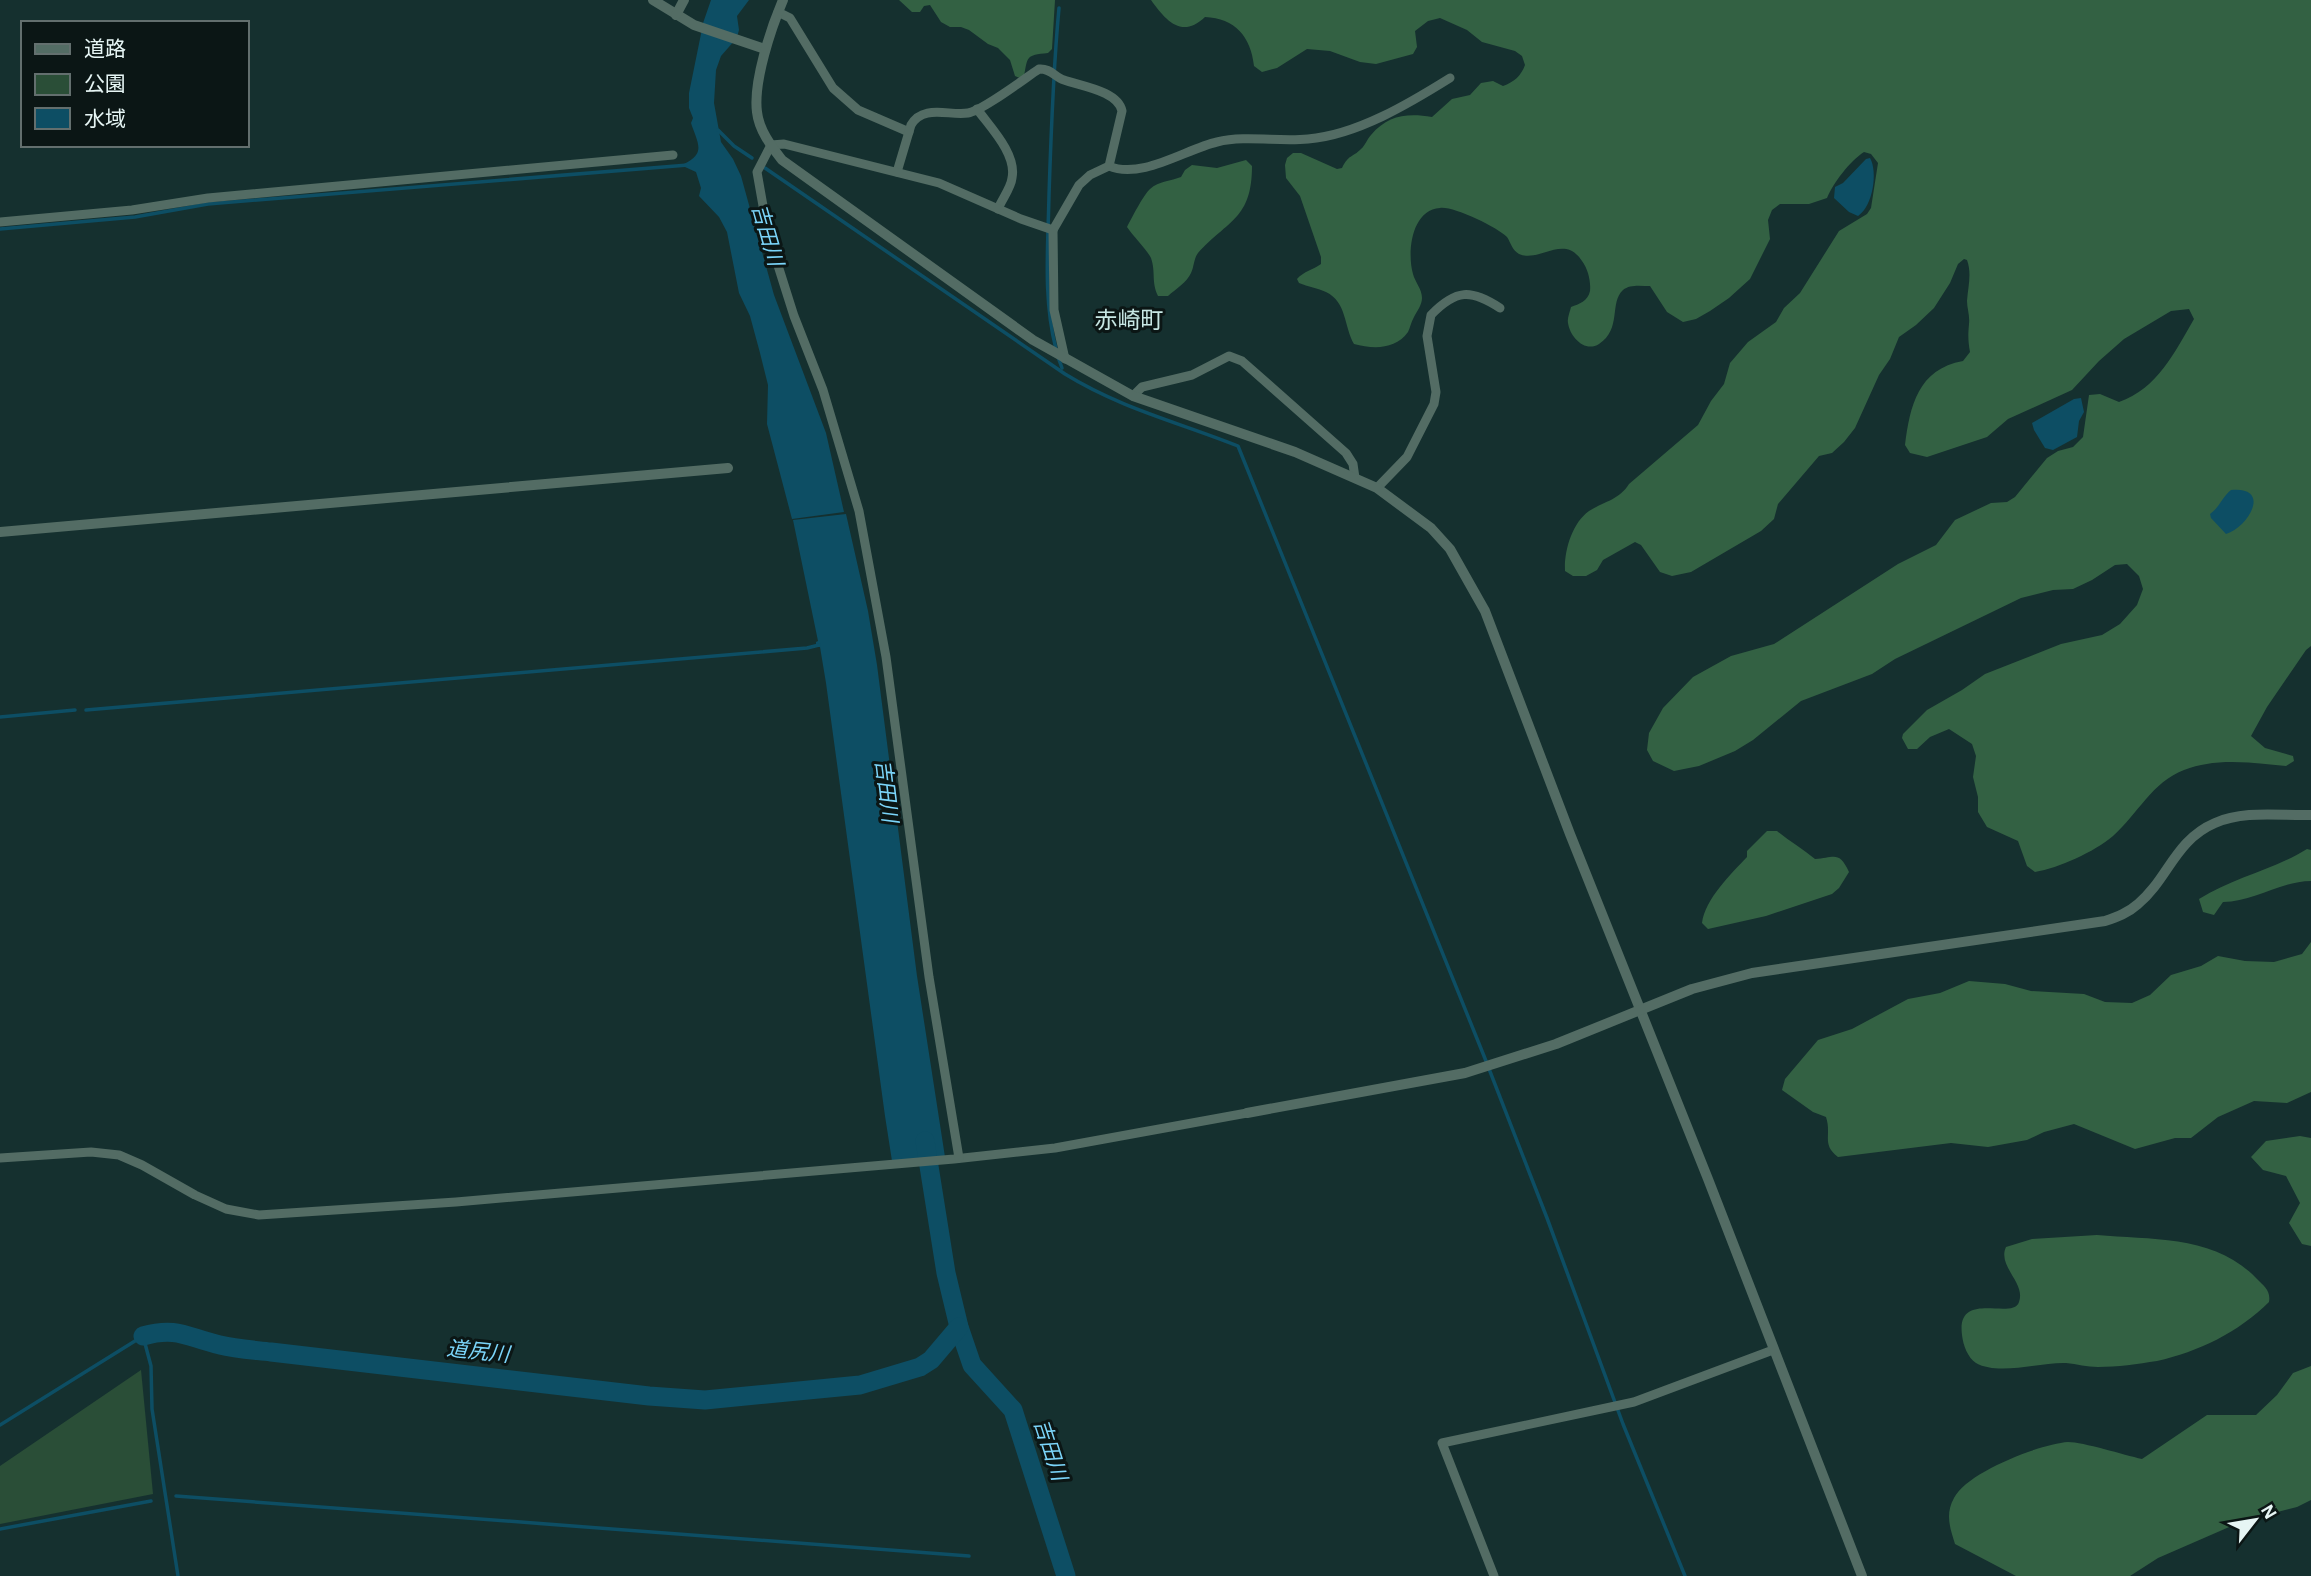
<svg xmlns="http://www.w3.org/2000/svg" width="2311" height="1576" viewBox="0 0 2311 1576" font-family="'Alegreya Sans','Noto Sans JP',sans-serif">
<rect width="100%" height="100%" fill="#15302f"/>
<polygon fill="#2a4e37" points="141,1370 153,1494 0,1524 0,1466"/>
<g fill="#336143">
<path d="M899 0H1055L1052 49 1048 53C1025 55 1028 57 1024 76L1020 78 1015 76 1010 60 998 48 988 44 969 30 961 27H950L941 22 930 5 924 6 920 12H912Z"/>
<path d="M1151 0H2311V646L2306 650 2267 707 2251 736 2265 748 2293 756 2294 761 2286 766C2251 763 2219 757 2184 770 2152 782 2138 814 2113 836 2094 852 2059 868 2035 872L2027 866 2018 841 1987 827 1978 812V797L1973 777 1976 756 1972 744 1949 729 1930 737 1917 749H1908L1902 738 1903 734 1927 710 1962 690 1985 674 2061 644 2102 635 2120 624 2137 605 2143 589 2139 576 2127 564 2115 565 2092 580 2073 589 2053 590 2021 598 1895 659 1872 674 1801 701 1753 740 1735 751 1699 766 1674 771 1653 761 1647 750 1649 733 1663 708 1693 677 1731 656 1774 644 1898 564 1936 545 1955 520 1991 503 2007 502 2015 497 2047 458 2058 451 2073 447 2083 437 2089 395 2100 394 2119 402C2157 389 2175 352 2194 319L2189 309 2171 311 2124 339 2099 361 2072 390 2008 419 1987 437 1927 457 1910 453 1905 445C1910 406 1918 369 1963 361L1970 352C1968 341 1968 335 1969 324 1970 316 1967 308 1967 301 1968 286 1972 274 1967 260L1964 259 1958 264 1950 283 1934 308 1916 325 1899 337 1890 359 1879 375 1855 428 1844 442 1832 453 1819 456 1778 504 1774 519 1761 531 1691 572 1672 576 1660 572 1641 545 1635 542 1603 560 1597 570 1586 576H1573L1565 571C1564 551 1572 523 1589 511 1605 501 1619 500 1629 484L1698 425 1711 401 1724 384 1730 363 1748 342 1776 322 1784 308 1800 293 1839 231 1867 214 1871 208 1878 163 1871 154 1864 152C1850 161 1834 182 1827 198L1809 204H1780L1772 210 1768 220 1770 239 1750 279 1729 298 1710 311 1696 319 1683 322 1667 312 1650 286C1641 286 1630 284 1623 290 1609 303 1622 329 1599 344 1585 353 1570 337 1568 323 1567 318 1570 312 1571 307 1579 304 1588 301 1590 291 1591 281 1588 269 1582 261 1564 233 1540 263 1519 254 1512 250 1511 243 1507 237 1497 227 1453 206 1440 208 1411 210 1407 253 1413 274 1415 282 1422 289 1422 298 1422 305 1417 311 1414 317 1411 322 1410 328 1408 332 1395 350 1373 349 1354 344 1344 327 1347 302 1326 292 1318 288 1308 287 1299 283L1297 279C1304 271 1313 270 1321 264V257L1300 196 1286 178 1285 165 1287 158 1293 153H1301L1337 169 1342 168C1349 154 1352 158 1361 149 1365 146 1367 139 1371 135 1388 115 1407 113 1432 117L1452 99 1470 95 1481 83 1493 81 1503 86C1514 82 1521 76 1525 65L1522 56 1515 51 1482 42 1467 30 1440 18 1428 21 1415 31 1417 47 1413 54 1376 64 1360 62 1330 51 1307 49 1277 68 1262 72 1254 66C1251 37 1235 18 1205 17 1182 39 1166 21 1151 0Z"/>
<path d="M1246 160 1252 166C1252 219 1228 220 1198 253 1194 258 1194 267 1191 273 1187 282 1176 289 1168 296H1158C1151 281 1156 273 1151 258 1148 251 1133 236 1127 227 1131 219 1144 194 1150 189 1159 181 1171 181 1181 177L1185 170 1192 165 1217 168Z"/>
<path d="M1767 831H1777C1789 841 1803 849 1815 859 1834 858 1839 850 1849 872L1839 888 1832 894 1766 916 1708 929 1702 923C1705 899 1731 874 1747 857V851Z"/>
<path d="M2307 849 2311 850V881C2281 881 2253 902 2223 902L2214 915 2203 912 2199 899C2234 877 2273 870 2307 849Z"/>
<path d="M2311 942V1092L2287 1103 2254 1101 2218 1117 2191 1138H2175L2135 1149 2074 1124 2044 1132 2027 1140 1988 1147 1951 1143 1838 1157C1821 1144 1832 1135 1826 1117L1813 1112 1782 1090 1785 1079 1818 1040 1852 1029 1908 999 1940 993 1969 981 2005 984 2031 991 2084 994 2105 1002 2132 1003 2150 995 2171 975 2201 966 2218 956 2245 961 2274 962 2302 954Z"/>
<polygon points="2300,1136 2311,1138 2311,1246 2302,1244 2289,1223 2300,1203 2286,1176 2263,1170 2251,1157 2266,1141"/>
<path d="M2097 1235C2153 1240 2216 1235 2257 1279 2264 1286 2271 1291 2269 1302 2239 1332 2198 1352 2157 1361 2138 1364 2117 1367 2098 1367 2087 1367 2077 1364 2066 1363 2040 1362 1999 1376 1976 1363 1968 1358 1963 1345 1962 1335 1956 1289 2013 1321 2019 1302 2026 1283 1997 1266 2006 1247L2032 1239Z"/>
<path d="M2311 1366V1500L2297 1507 2243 1521 2158 1558 2130 1576H2016L1955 1544C1950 1528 1945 1514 1954 1498 1967 1472 2040 1444 2068 1442 2083 1442 2124 1455 2142 1459L2207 1415H2256L2277 1395 2293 1373Z"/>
</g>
<g fill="#0d4e64">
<polygon points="711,0 749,0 737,16 739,30 737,37 702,26"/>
<path d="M702 29 735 40 721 56 716 70 714 103 721 142 733 159 741 176 774 295 826 433 844 512 792 519 767 424 768 385 760 353 750 316 739 293 727 232 719 217 699 196 701 188 696 172 685 167 684 164C707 153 697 142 691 123L693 118 689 108V93Z"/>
<path d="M1870 158C1878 172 1873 206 1858 216L1849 212 1834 198 1835 187 1843 183 1866 159Z"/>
<polygon points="2081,398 2084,412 2079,421 2077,437 2053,450 2045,448 2034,430 2032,423 2074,399"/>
<path d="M2231 490C2272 486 2249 527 2226 534L2211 518 2210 514C2220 507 2222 497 2231 490Z"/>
<polygon points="846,514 868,611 877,665 917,976 945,1157 892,1161 885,1116 826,683 820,647 816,647 816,642 818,641 793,520"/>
</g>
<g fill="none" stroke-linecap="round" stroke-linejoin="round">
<g stroke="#0d4e64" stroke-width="3.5">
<polyline points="718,130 734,146 752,158"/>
<path d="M765 168 1065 374C1122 409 1178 422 1238 446L1484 1056 1547 1218 1623 1424 1685 1576"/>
<polyline points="0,229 135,217 208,204 688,165"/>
<path d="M1056 349C1043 299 1048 247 1049 195 1051 133 1053 71 1059 8"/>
<polyline points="1058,357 1062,368"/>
<polyline points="86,710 807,648 819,645"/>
<polyline points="0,717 75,710"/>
<polyline points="0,1425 143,1336 151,1366 152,1409 178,1576"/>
<polyline points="176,1496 969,1556"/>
<polyline points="0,1529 151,1501"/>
</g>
<g stroke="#0d4e64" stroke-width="19">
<polyline points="925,1141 946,1273 959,1327 972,1365 1013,1410 1066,1576"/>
<path d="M143 1336C178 1326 188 1338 220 1345 236 1349 254 1350 271 1352L649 1396 705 1400 860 1385 920 1367 931 1360 959 1327"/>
</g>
<g stroke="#536c64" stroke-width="9">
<polyline points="778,12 790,18 833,88 858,110 909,132"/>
<path d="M977 109C990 127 1017 154 1012 178 1011 188 1002 199 998 209"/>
<path d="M1109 166C1141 180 1186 149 1217 142 1246 135 1278 142 1308 139 1357 135 1410 103 1450 78"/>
<path d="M897 172 911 125C923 104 949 116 968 113 982 111 1024 79 1039 69 1050 68 1055 77 1064 80 1081 86 1118 91 1122 111L1109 166 1090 175 1079 185 1053 230"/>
<polyline points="0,222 132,210 208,198 673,155"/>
<polyline points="1133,396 1142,387 1192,375 1229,356 1242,361 1346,453 1353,464 1355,478"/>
<path d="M1377 488 1407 457 1434 404 1436 392 1427 336 1431 315C1456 289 1471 289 1500 308"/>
<polyline points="0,1158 91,1152 119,1155 142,1165 195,1195 226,1209 259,1215 456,1202 954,1159 1055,1148 1247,1113"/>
<polyline points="959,1158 929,977 886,657 859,511 823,390 794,316 768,234 757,172 771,145 784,144 939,183 1021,219 1053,230 1054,310 1065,359"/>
<polyline points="1494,1576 1442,1443 1634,1402 1773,1350"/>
</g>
<g stroke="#536c64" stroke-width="10">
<polyline points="653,0 694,25 765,49"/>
<path d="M783 0C771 28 753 82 757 112 759 130 771 146 782 160L1033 340 1133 396 1295 452 1377 488 1431 528 1450 549 1485 611 1570 834 1708 1179 1862 1576"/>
<polyline points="676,15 684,0"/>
<polyline points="0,532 728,468"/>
<path d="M1247 1113 1465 1073 1556 1044 1692 989 1752 973 2105 921C2117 917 2128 913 2138 904 2168 879 2175 840 2215 823 2244 810 2280 816 2311 815"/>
</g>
</g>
<g text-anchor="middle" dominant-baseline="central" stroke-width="6" stroke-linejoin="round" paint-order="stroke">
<g font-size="21" font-style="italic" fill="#7bd5fa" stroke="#0b1615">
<text transform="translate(767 235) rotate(74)">吉田川</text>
<text transform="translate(886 791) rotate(83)">吉田川</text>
<text transform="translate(478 1352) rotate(6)">道尻川</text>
<text transform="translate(1050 1450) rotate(72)">吉田川</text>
</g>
<g font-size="23" fill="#c8e8e5" stroke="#0b1615">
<text x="1129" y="321">赤崎町</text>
</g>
</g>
<rect x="21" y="21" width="228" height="126" fill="#0b1615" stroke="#636f6e" stroke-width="2"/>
<rect x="35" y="44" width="35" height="10" fill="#536c64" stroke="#636f6e" stroke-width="2"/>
<text x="84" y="56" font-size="21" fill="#e6f5f4">道路</text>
<rect x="35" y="74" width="35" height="21" fill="#2a4e37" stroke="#636f6e" stroke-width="2"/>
<text x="84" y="91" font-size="21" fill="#e6f5f4">公園</text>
<rect x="35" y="108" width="35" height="21" fill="#0d4e64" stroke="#636f6e" stroke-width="2"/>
<text x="84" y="126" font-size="21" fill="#e6f5f4">水域</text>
<g transform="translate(2255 1520) rotate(59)" stroke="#0b1615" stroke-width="5" paint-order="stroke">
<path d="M0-5L12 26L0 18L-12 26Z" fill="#e6f5f4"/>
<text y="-10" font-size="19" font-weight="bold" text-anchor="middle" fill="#e6f5f4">N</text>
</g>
</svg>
